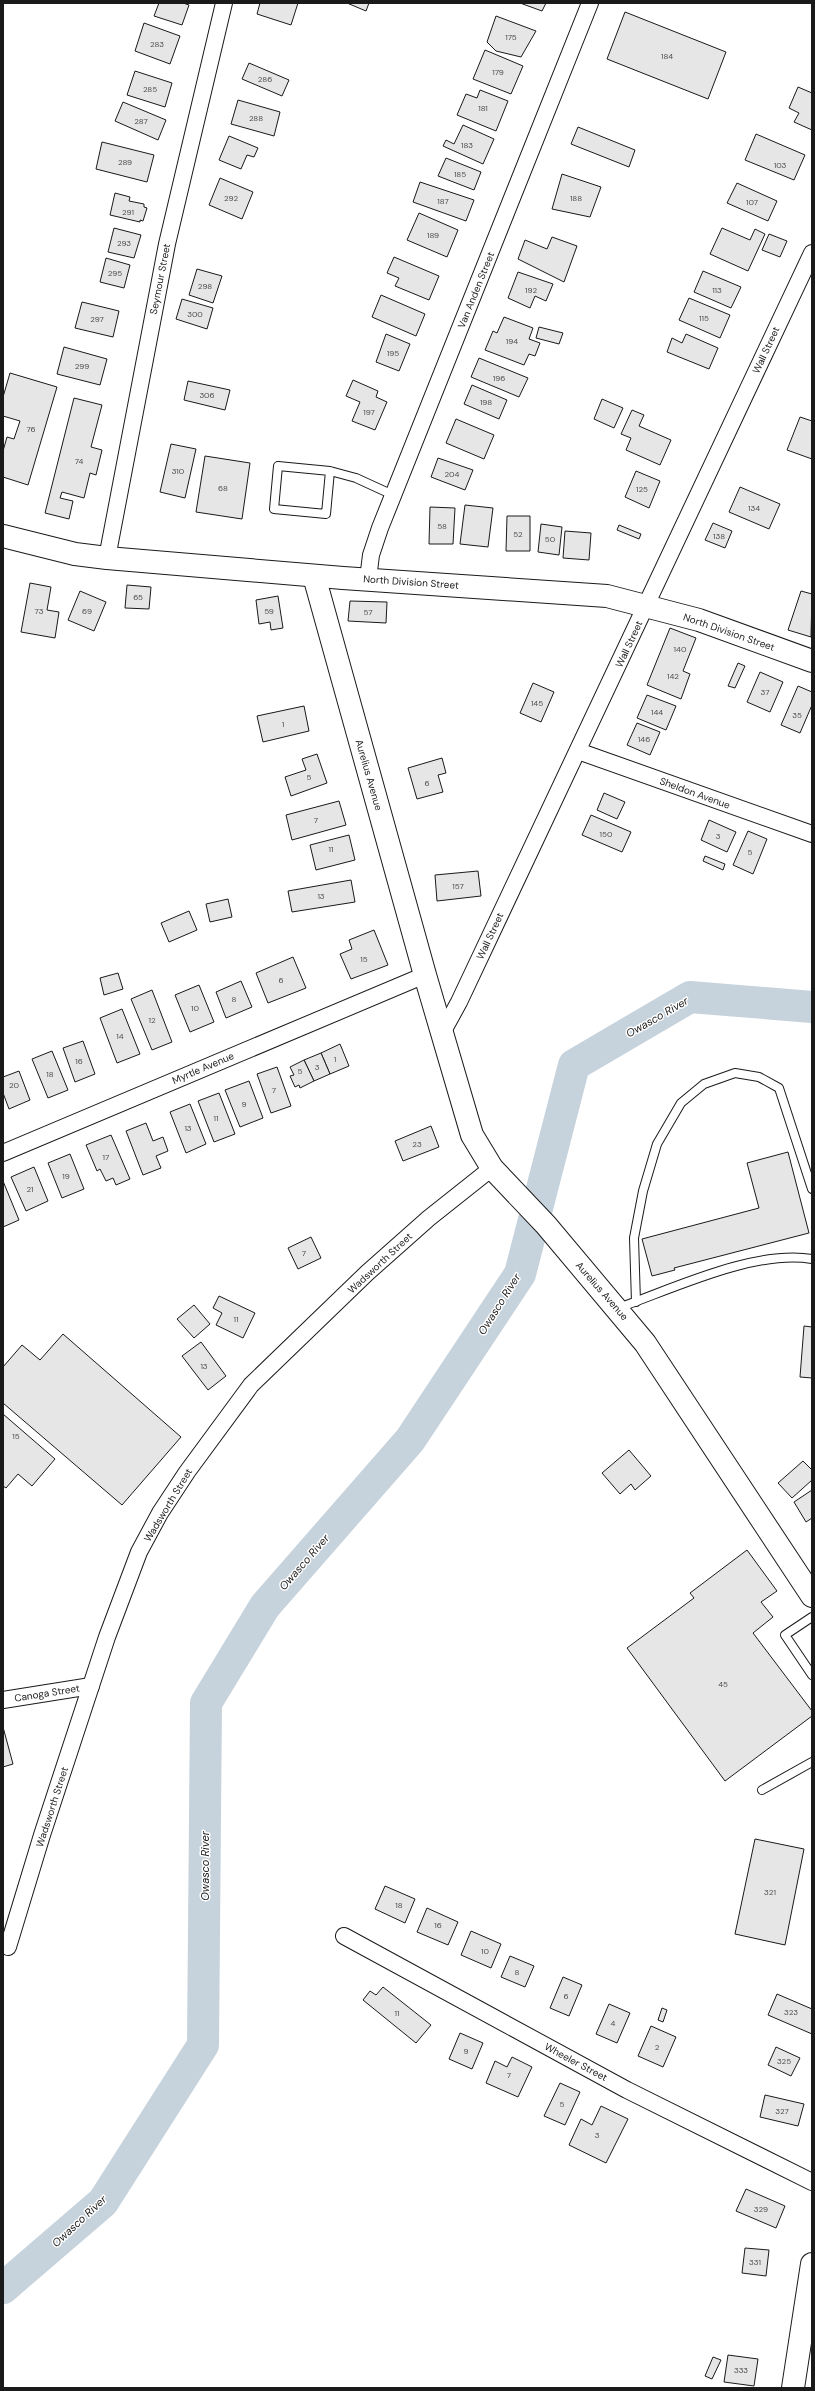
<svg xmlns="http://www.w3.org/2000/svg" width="815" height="2391" viewBox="0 0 815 2391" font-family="'DM Sans',sans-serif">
<rect width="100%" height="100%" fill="#fff"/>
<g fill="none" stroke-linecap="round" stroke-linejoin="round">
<polyline stroke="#c6d2dc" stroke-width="32" points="3,2288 103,2202 203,2045 206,1703 265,1606 410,1440 520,1274 574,1065 690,997 812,1007"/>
</g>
<g fill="#e6e6e6" stroke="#1a1a1a">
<polygon points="159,3 183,3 189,5 182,25 154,16"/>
<polygon points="260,3 298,3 291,25 257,14"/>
<polygon points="347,3 369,3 366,11"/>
<polygon points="520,3 546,3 542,11"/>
<polygon points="625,12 726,52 708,99 607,59"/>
<polygon points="496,16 536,31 521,57 496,51 487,42"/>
<polygon points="144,23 180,36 170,64 135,51"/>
<polygon points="485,50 523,66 511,94 473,79"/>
<polygon points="249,63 289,80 282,96 242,79"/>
<polygon points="135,71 172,83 165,107 127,95"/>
<polygon points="798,87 812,93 812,130 794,122 799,113 789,108"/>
<polygon points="480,90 508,101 496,131 457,115 466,94 477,98"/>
<polygon points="238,100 280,112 274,136 231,124"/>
<polygon points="123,102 166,120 158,140 115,121"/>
<polygon points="463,125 494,139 483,164 443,146 446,140 454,144"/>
<polygon points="578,127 635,150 629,167 571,144"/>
<polygon points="756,134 805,155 794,180 745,160"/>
<polygon points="229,136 258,148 254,157 247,155 241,169 219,160"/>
<polygon points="102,142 154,155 147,182 96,169"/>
<polygon points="446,158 481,172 474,190 438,176"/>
<polygon points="562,174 601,187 590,217 552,209"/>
<polygon points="220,178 253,192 242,219 209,205"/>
<polygon points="420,182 474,200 466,221 413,202"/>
<polygon points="737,183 777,201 768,221 727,203"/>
<polygon points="115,193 130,197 129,201 144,204 144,207 147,208 143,221 140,220 140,222 110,215"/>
<polygon points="419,213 458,230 447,257 407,240"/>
<polygon points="114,228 141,235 134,258 108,252"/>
<polygon points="722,228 750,240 755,229 765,234 748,271 710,254"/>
<polygon points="769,234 787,241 780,257 762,250"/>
<polygon points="552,237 577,246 564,282 518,259 525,240 547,249"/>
<polygon points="394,257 439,276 429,300 395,286 399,278 387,273"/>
<polygon points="106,258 130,265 124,288 100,282"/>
<polygon points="197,269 222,276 213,303 189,295"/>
<polygon points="703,271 741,287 731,308 694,292"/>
<polygon points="518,272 553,284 546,301 535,296 530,308 508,298"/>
<polygon points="381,295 425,314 416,336 372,317"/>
<polygon points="689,298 730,315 720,338 679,320"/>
<polygon points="182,299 213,308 207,329 176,319"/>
<polygon points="82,302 119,311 113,337 75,328"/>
<polygon points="504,317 533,328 529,339 540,343 535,356 529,354 524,365 485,350 493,331 497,333"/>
<polygon points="539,327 563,333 559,344 536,338"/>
<polygon points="386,334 410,344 399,371 376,362"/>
<polygon points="686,334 718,348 709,369 667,352 672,338 682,343"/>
<polygon points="64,347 107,359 100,385 57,374"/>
<polygon points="479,358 528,378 519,397 471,377"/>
<polygon points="10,373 57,387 28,485 3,477 3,451 7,437 14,439 20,421 3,416 3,397"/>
<polygon points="353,380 378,391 376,397 387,402 375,430 352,421 360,402 346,396"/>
<polygon points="188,381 230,390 225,410 184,400"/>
<polygon points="472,385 507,400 499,419 464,404"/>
<polygon points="74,398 102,405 91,447 102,450 96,475 90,473 84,498 62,492 60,498 73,501 69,519 45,513"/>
<polygon points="602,399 623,408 614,428 594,419"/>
<polygon points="632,410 644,415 639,426 671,440 660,465 626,450 631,438 621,434"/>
<polygon points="800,417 812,421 812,459 787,450"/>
<polygon points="456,419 494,435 484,459 446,443"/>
<polygon points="171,444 196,449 185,498 160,492"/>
<polygon points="205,456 250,463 242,519 196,512"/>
<polygon points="438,458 473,470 465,490 431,477"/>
<polygon points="636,471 660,481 649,508 625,497"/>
<polygon points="740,487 780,504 769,529 729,512"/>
<polygon points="465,505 493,508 488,547 460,544"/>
<polygon points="430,507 455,508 453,544 429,544"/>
<polygon points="507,516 530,516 530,551 506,551"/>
<polygon points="713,523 732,531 725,548 705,540"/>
<polygon points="541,524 562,527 559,555 538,552"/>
<polygon points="619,525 641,534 639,539 617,530"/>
<polygon points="565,531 591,533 589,560 563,558"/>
<polygon points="30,583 51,587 47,610 59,612 55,638 21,632"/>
<polygon points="127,585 151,587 149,609 125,608"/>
<polygon points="80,591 106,602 94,631 68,620"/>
<polygon points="801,591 812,594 811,637 788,630"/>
<polygon points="278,596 283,628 271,630 270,622 259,624 256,600"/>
<polygon points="350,601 387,602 386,623 348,621"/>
<polygon points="670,628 696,638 683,671 690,674 681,699 647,685"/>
<polygon points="738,663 745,666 735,688 728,686"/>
<polygon points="760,672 783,682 770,712 747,702"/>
<polygon points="533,683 554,692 541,722 520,713"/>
<polygon points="798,686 812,692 812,705 800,733 781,725"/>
<polygon points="647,695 676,706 666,730 637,718"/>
<polygon points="304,706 309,731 263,742 257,716"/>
<polygon points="637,723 660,732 650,755 627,745"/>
<polygon points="317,754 327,783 291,796 285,777 306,770 302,759"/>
<polygon points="442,758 446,773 438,775 443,792 417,799 408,768"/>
<polygon points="604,793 625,802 617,819 597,810"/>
<polygon points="339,801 346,825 292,840 286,815"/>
<polygon points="591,815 631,832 622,852 582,835"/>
<polygon points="709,820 736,832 727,852 701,840"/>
<polygon points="748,831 767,839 753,874 733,865"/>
<polygon points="349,835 355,860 316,870 310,845"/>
<polygon points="705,856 725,864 723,870 703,861"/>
<polygon points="478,871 481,896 437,901 435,875"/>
<polygon points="351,880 355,902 292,912 288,891"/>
<polygon points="228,899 232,917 210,922 206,904"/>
<polygon points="189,911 197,930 169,942 161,923"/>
<polygon points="374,930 388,965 351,979 340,954 352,949 349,940"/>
<polygon points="293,957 306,988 268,1003 256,973"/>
<polygon points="118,973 123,989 104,995 100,978"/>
<polygon points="241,981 252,1007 226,1018 216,992"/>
<polygon points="199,985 214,1022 190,1032 175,995"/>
<polygon points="152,990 172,1042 152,1050 131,999"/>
<polygon points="122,1009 140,1054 117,1063 100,1018"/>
<polygon points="83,1041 95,1074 75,1082 63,1048"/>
<polygon points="340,1044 349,1066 330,1074 321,1053"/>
<polygon points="52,1051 68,1090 48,1098 32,1059"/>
<polygon points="321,1053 330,1074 314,1081 304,1060"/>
<polygon points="304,1060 314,1081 300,1088 299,1085 295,1087 290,1076 294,1075 290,1067"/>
<polygon points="277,1067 291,1106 271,1113 257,1074"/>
<polygon points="19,1071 30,1100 9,1109 3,1093 3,1077"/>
<polygon points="249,1081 263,1118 240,1127 225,1090"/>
<polygon points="219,1093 235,1134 214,1142 198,1101"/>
<polygon points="190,1104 206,1144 186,1153 170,1112"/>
<polygon points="146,1123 153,1141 163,1137 168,1151 156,1156 161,1168 143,1175 126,1131"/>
<polygon points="431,1126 439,1147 403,1161 395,1141"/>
<polygon points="111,1135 130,1179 116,1185 113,1178 106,1181 100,1169 97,1171 86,1145"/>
<polygon points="788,1152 809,1233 674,1268 675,1270 652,1276 642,1239 759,1208 747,1163"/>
<polygon points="70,1154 84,1189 62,1198 48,1163"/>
<polygon points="34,1167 48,1201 26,1211 11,1177"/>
<polygon points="3,1181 19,1220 3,1227"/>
<polygon points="311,1237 321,1258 298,1269 288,1248"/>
<polygon points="219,1296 255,1313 243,1338 216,1325 222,1313 213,1308"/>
<polygon points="194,1305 210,1324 194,1338 177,1319"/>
<polygon points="804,1326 812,1327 812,1378 800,1377"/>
<polygon points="63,1334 181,1437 122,1505 3,1403 3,1367 22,1345 40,1360"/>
<polygon points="201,1342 226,1376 208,1390 182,1356"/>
<polygon points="3,1414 55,1459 32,1486 18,1474 6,1488 3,1486"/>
<polygon points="629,1450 651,1476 635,1490 631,1484 620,1494 602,1473"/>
<polygon points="803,1461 812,1470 812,1480 792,1498 778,1483"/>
<polygon points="812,1490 812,1518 806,1522 794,1502"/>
<polygon points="747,1550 777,1591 761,1602 773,1617 753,1633 812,1711 812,1716 725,1781 627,1648 694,1598 690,1593"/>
<polygon points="3,1727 13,1764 3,1767"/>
<polygon points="755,1839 804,1849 785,1945 735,1934"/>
<polygon points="385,1886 415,1899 405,1923 375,1909"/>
<polygon points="427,1908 458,1922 448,1945 417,1932"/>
<polygon points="471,1931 501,1944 491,1968 461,1955"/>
<polygon points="510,1956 534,1966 525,1987 501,1977"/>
<polygon points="563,1977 582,1985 569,2016 550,2008"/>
<polygon points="383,1987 431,2025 416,2043 363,2000 370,1991 376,1995"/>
<polygon points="777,1994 812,2009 812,2034 768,2015"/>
<polygon points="609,2004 630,2013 617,2043 596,2034"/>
<polygon points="662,2008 667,2010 663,2022 658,2020"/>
<polygon points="651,2026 676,2037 663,2067 638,2056"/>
<polygon points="460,2033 483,2043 472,2069 449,2059"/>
<polygon points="776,2047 800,2058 791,2076 768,2065"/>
<polygon points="512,2057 532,2067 518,2097 486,2083 495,2061 507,2067"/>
<polygon points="560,2083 580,2092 565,2125 544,2116"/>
<polygon points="765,2095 804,2104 798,2126 760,2117"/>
<polygon points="601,2106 628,2119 606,2163 569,2145 581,2119 592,2125"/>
<polygon points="746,2189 785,2206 776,2228 736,2211"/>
<polygon points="745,2248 769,2250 766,2276 742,2273"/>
<polygon points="728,2355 758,2359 754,2386 724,2382"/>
<polygon points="713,2357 721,2360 712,2379 705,2376"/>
</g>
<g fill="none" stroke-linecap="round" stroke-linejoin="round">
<defs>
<g id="lane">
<polyline points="330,471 326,514 274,509 278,466 330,471 356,478 393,495"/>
<polyline points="636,1302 634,1238 643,1191 657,1144 681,1103 704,1084 735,1073 759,1077 779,1088 812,1189"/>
<path d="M618 1308C672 1289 755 1249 812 1259"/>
<polyline points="812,1617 785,1635 812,1675"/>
<polyline points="762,1790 812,1762"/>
</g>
<g id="street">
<polyline points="107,558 167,244 224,3"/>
<polyline points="368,579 371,555 380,528 590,3"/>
<polyline points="578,751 812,834"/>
<polyline points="442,1033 459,1002 812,253"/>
<polyline points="3,1153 425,975"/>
<polyline points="3,1700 91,1686"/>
<polyline points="344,1936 627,2090 812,2182"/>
<polyline points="8,1947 42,1835 107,1637 139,1552 160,1513 187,1472 251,1385 367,1273 429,1218 492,1168"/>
</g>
<g id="secondary">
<polyline points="3,536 75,554 107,558 343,578 607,596 699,620 812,661"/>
<polyline points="314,576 425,975 472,1135 492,1168 546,1225 645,1343 812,1596"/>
<polyline points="793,2388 812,2264"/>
</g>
</defs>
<use href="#lane" stroke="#1a1a1a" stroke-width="10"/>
<use href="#street" stroke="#1a1a1a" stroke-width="18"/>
<use href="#secondary" stroke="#1a1a1a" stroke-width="24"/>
<use href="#lane" stroke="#fff" stroke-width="8"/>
<use href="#street" stroke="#fff" stroke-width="16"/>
<use href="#secondary" stroke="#fff" stroke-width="22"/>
</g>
<g text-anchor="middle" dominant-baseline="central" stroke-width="3" stroke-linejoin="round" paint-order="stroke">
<g font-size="8" fill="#4d4d4d">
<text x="511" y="37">175</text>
<text x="157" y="44">283</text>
<text x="667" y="56">184</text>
<text x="498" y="72">179</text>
<text x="265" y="79">286</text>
<text x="150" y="89">285</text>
<text x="483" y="108">181</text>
<text x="256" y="118">288</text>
<text x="141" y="121">287</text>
<text x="467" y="145">183</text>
<text x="125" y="162">289</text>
<text x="780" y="165">103</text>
<text x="460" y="174">185</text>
<text x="231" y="198">292</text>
<text x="576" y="198">188</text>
<text x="443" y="201">187</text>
<text x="752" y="202">107</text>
<text x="128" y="212">291</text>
<text x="433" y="235">189</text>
<text x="124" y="243">293</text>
<text x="115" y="273">295</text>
<text x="205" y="286">298</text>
<text x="531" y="290">192</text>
<text x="717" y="290">113</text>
<text x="195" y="314">300</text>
<text x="704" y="318">115</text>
<text x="97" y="319">297</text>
<text x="512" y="341">194</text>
<text x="393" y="353">195</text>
<text x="82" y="366">299</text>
<text x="499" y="378">196</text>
<text x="207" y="395">306</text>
<text x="486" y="402">198</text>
<text x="369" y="412">197</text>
<text x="31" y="429">76</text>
<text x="79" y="461">74</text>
<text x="178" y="471">310</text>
<text x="452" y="474">204</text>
<text x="223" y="488">68</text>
<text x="642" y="489">125</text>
<text x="754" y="508">134</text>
<text x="442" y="526">58</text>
<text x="518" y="534">52</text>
<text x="719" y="536">138</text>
<text x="550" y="539">50</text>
<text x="138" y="597">65</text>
<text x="39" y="611">73</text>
<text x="87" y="611">69</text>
<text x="269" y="611">59</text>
<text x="368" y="612">57</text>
<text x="680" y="649">140</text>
<text x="673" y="676">142</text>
<text x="765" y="692">37</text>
<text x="537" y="703">145</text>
<text x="657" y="712">144</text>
<text x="797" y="715">35</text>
<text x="283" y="724">1</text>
<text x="644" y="739">146</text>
<text x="309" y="777">5</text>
<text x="427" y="783">6</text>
<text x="316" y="820">7</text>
<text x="606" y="834">150</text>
<text x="718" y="836">3</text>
<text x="331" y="849">11</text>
<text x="750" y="852">5</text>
<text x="458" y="886">157</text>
<text x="321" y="896">13</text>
<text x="364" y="959">15</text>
<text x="281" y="980">6</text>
<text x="234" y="999">8</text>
<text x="195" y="1008">10</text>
<text x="152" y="1020">12</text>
<text x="120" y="1036">14</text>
<text x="335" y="1059">1</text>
<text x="79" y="1061">16</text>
<text x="317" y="1067">3</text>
<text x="300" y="1071">5</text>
<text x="50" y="1074">18</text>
<text x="14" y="1085">20</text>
<text x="274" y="1090">7</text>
<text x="244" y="1104">9</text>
<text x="216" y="1118">11</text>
<text x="188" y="1128">13</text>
<text x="417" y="1144">23</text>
<text x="106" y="1157">17</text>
<text x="66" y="1176">19</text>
<text x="30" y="1189">21</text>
<text x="304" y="1253">7</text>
<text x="236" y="1319">11</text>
<text x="204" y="1366">13</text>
<text x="16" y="1436">15</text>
<text x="723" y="1684">45</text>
<text x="770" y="1892">321</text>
<text x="399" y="1905">18</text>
<text x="438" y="1925">16</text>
<text x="485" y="1951">10</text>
<text x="517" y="1972">8</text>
<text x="566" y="1996">6</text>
<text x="791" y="2012">323</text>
<text x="397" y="2013">11</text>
<text x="613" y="2023">4</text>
<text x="657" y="2047">2</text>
<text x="466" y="2051">9</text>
<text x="784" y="2061">325</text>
<text x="509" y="2075">7</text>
<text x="562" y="2104">5</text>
<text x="782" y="2111">327</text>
<text x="597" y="2135">3</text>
<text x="761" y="2209">329</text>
<text x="755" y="2262">331</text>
<text x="741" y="2370">333</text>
</g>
<g font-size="10" fill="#1a1a1a" stroke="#fff">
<text transform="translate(160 279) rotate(-79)">Seymour Street</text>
<text transform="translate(476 290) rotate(-68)">Van Anden Street</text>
<text transform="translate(766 350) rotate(-65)">Wall Street</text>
<text transform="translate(411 582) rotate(4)">North Division Street</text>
<text transform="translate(729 632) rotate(19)">North Division Street</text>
<text transform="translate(629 644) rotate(-65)">Wall Street</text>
<text transform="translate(369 775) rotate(74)">Aurelius Avenue</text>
<text transform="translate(695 793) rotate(20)">Sheldon Avenue</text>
<text transform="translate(490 936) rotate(-65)">Wall Street</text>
<text transform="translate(203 1068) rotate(-23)">Myrtle Avenue</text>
<text transform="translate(380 1263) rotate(-43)">Wadsworth Street</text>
<text transform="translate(602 1291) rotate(49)">Aurelius Avenue</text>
<text transform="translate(168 1505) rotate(-59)">Wadsworth Street</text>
<text transform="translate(47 1693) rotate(-9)">Canoga Street</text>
<text transform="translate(52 1807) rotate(-72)">Wadsworth Street</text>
<text transform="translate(576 2062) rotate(28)">Wheeler Street</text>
</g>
<g font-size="11" font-style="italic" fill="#1a1a1a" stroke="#fff">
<text transform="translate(657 1017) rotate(-30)">Owasco River</text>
<text transform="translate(499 1304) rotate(-58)">Owasco River</text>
<text transform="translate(304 1562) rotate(-49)">Owasco River</text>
<text transform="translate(205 1866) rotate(-90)">Owasco River</text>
<text transform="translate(79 2221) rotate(-43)">Owasco River</text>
</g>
</g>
<rect width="815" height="2391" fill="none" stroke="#1a1a1a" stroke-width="8"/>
</svg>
